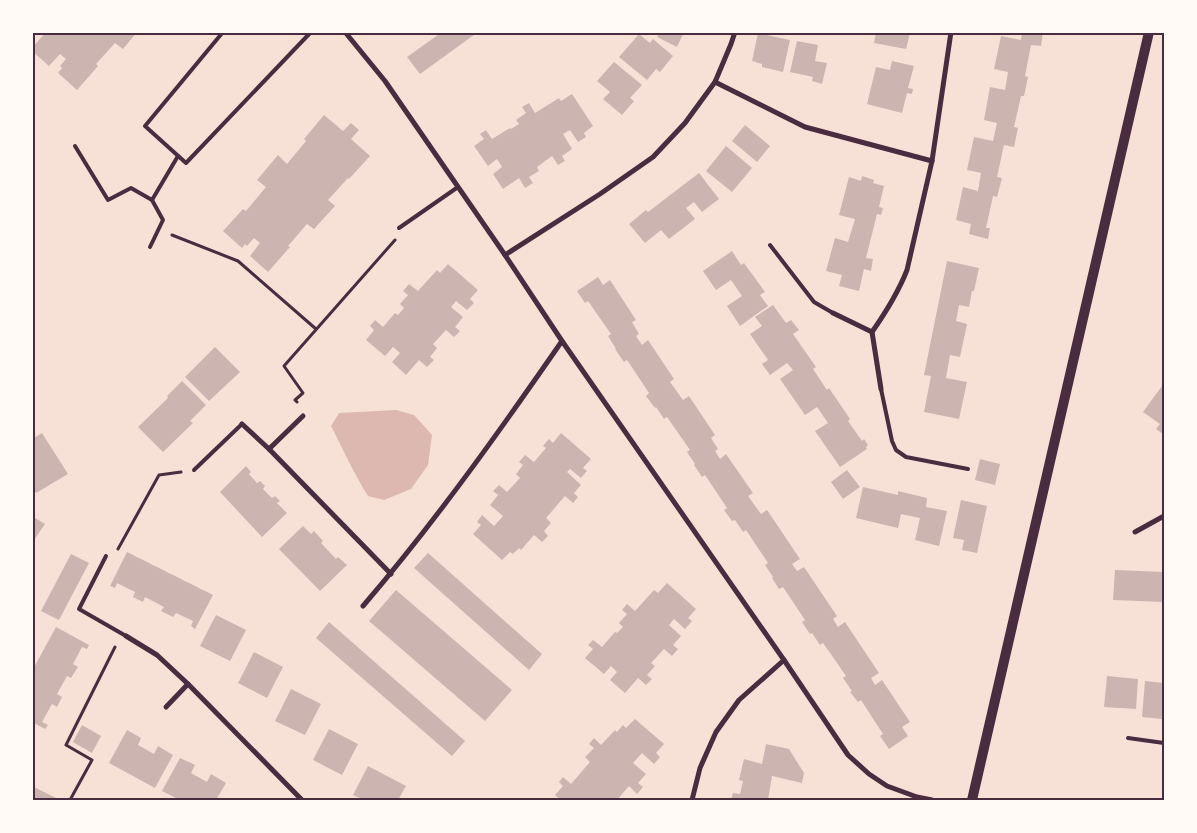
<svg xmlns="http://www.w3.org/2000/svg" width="1197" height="833" viewBox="0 0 1197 833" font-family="Quicksand,sans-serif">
<rect width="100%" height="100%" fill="#f7e1d7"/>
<path fill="#dcb8b0" d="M396 410 414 415 432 435 428 465 411 489 384 500 368 496C354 474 343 449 331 426L339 413Z"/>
<g fill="#ccb4b1">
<polygon points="46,32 137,32 123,49 115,43 96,64 98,66 77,90 58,73 62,68 60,66 66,59 60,54 49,66 32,51 32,48"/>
<polygon points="442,32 478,32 420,74 407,57"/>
<polygon points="660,32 684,32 677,47 657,37"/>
<polygon points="876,32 910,33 906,49 874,43"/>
<polygon points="1022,32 1043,32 1041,46 1031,45 1025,76 1028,77 1024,96 1021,96 1014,127 1018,128 1014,147 1004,145 997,177 1002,178 997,197 993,196 986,228 990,228 988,239 969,234 971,224 956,220 963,187 978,191 981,173 967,170 974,137 993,141 997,123 984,120 990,87 1005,90 1008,72 994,69 1001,36 1021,40"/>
<polygon points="758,33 790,40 783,72 762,67 762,64 752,61"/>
<polygon points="639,34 650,43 653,39 673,56 660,72 656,69 647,80 619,57"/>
<polygon points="797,41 818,45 815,61 827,63 822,84 812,81 813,77 790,72"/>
<polygon points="892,61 914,66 908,88 913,89 912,94 907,93 902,113 867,104 876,67 890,70"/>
<polygon points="614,62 642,85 630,98 634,101 622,115 603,99 610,92 597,81"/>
<polygon points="572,94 593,126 584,133 586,137 578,142 570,130 563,134 572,149 562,156 565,161 558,165 552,156 537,167 539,171 529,177 533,183 525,188 519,178 503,189 493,174 502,167 497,159 488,166 474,146 484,139 480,134 486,130 492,139 510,128 511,129 519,124 516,120 526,113 522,107 529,103 535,113 559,98 561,101"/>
<polygon points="324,115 343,131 351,123 359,130 351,139 370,156 349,179 348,178 328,200 335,206 314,229 307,224 288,246 290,247 268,272 250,256 260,243 254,238 247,246 245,244 242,248 223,231 243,209 246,211 266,187 257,180 278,155 287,164 306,141 304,139"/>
<polygon points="745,125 770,146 757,162 732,141"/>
<polygon points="726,146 752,168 732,192 706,171"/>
<polygon points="699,173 719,199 702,212 694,202 686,208 695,219 669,239 661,230 645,243 629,224 646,210 648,212"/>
<polygon points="862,176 874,180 873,183 884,186 879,207 883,208 881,215 877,214 866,258 873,259 871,271 864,269 859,291 839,286 842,275 826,271 835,238 848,242 855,219 839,215 849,177 861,181"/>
<polygon points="732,251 741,265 744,263 765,292 760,295 768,306 740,326 727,306 742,296 731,280 716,290 703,271"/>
<polygon points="947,261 979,268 974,291 972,291 969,307 959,305 956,321 967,324 960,357 950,355 946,378 967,382 959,419 924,412 931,376 924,375"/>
<polygon points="448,264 478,290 470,299 474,303 467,310 456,301 451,307 463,317 455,327 460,331 454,337 446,330 433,344 437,348 430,357 434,360 427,367 419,360 406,375 392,362 400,353 393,347 385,356 366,340 374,330 370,326 375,320 383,327 395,313 398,315 404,308 400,304 408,295 403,291 409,284 418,291 437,270 440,273"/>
<polygon points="598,277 603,285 610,280 636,320 632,322 639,334 636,336 642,345 648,340 674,379 670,382 683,400 689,396 715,435 711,438 718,449 715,451 720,459 726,454 753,493 748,496 761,514 767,510 800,559 792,564 797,571 804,567 837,616 833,619 838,627 845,622 879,673 871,678 875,685 882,680 910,722 902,727 908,736 889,749 880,736 883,734 861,700 858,702 850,692 852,691 843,678 846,676 835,660 823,643 820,645 812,633 810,634 802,622 805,620 783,587 779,589 772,578 773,577 765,565 768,563 746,530 743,532 735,520 732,521 724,510 727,508 705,475 702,477 694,465 695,464 687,452 690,450 667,417 664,419 656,407 655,408 646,396 649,393 627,360 624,362 615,349 616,349 608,336 611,334 588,301 585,303 577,291"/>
<polygon points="773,305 786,323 791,320 799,330 793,334 816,367 813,369 827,390 829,388 850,419 848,421 862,441 864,439 868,445 866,447 867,449 840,467 815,431 828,423 817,407 805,415 780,379 793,370 787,363 770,375 762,364 768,360 750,334 762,326 755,317"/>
<polygon points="215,347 240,372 209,401 185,377"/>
<polygon points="182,381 206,405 190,421 193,423 163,452 138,427 168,398 167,396"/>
<polygon points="1162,386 1164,388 1164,433 1163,434 1156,429 1160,424 1143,412"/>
<polygon points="42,433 68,474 36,493 32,488 32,439"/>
<polygon points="561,433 591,459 583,468 587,471 581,478 570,469 567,472 581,485 574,493 578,497 573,503 565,496 546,518 551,523 544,531 548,536 542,542 534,535 521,550 519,548 513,554 510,552 502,560 473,534 481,525 477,522 482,515 494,526 503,516 490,505 498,495 493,491 499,485 507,492 520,478 516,474 523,465 519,462 525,455 534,462 546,448 543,446 549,439 553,443"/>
<polygon points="980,459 1000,464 995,485 975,480"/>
<polygon points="246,466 251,472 249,474 257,483 260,481 265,486 263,489 272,498 275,496 280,501 277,503 287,513 262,537 220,492"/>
<polygon points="847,470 860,487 843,499 831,482"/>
<polygon points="863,487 898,495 898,491 927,498 926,507 947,511 939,546 915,540 920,518 901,514 898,528 856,518"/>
<polygon points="961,500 987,506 977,553 962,550 964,540 953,538"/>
<polygon points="32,516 45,524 32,543"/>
<polygon points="303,526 311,534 314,531 323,541 321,543 336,559 338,557 347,565 320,591 279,549"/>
<polygon points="127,552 213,595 195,629 191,626 193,621 176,613 173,617 161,611 164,607 145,597 143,602 133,597 135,592 117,583 115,588 110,586"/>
<polygon points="428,553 542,654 529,670 414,568"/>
<polygon points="71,554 89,563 59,620 41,611"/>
<polygon points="1115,570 1164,572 1164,602 1113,600"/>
<polygon points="667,583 696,609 688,618 692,621 685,629 674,619 669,625 681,636 673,645 678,649 672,656 664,649 651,663 655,666 647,675 652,679 646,685 638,678 625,693 610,680 617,672 611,666 604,674 585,658 593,649 588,645 593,640 602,647 615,632 617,633 623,627 619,623 627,614 622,610 627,604 635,611 654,590 658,593"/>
<polygon points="396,590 512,690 485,721 369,621"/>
<polygon points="216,615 246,630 230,661 200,646"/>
<polygon points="329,622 465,741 452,756 316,638"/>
<polygon points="56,627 89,645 87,649 82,647 73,664 78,667 71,678 67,676 57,694 62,697 57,707 52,704 42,722 48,725 45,729 32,722 32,671"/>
<polygon points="254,652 283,667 267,698 238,683"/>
<polygon points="1107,676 1138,679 1136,709 1104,707"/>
<polygon points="1145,681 1164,683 1164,706 1163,705 1162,719 1142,717"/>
<polygon points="291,689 321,704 305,735 275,721"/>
<polygon points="635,719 664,744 656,753 660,757 654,764 642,753 633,763 646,774 638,783 643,787 637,794 629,786 617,800 561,800 555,795 563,786 559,782 563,777 571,784 590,762 585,757 594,748 589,744 594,738 601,745 615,730 617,732 623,725 626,728"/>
<polygon points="82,725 101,736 92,753 73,742"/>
<polygon points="329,729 358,744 342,775 313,760"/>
<polygon points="127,730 141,738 138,745 154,754 158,746 173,755 155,788 109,763"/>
<polygon points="766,744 789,749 804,773 802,783 772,776 768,800 757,798 757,800 731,800 733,793 740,794 743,781 739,780 744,759 762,764"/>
<polygon points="180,758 195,765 191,773 207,782 211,774 226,783 216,800 180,800 162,791"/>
<polygon points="368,766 406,786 398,800 364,800 353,795"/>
<polygon points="32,786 60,800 32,800"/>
</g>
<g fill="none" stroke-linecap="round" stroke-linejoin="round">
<g stroke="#4a2c40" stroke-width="3">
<polyline points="172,235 238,261 316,329"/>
<polyline points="297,402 295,400 303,393 284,366 395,240"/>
<polyline points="118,549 159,475 181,472"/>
<polyline points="70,800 92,760 66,745 115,647"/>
</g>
<g stroke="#4a2c40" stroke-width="4">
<polyline points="223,32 145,126 186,163 311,32"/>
<polyline points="75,146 108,200 131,188 152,200 178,156"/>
<polyline points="399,228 458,187"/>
<polyline points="770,245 814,302 833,313"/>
<polyline points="150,247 163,220 152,200"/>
<polyline points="881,389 892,441 896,450 906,457 968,469"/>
<polyline points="194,470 242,424"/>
<polyline points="106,556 79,609 126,636"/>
<polyline points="1128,738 1164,743"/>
</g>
<g stroke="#4a2c40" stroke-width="5">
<polyline points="345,32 385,81 505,255 562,341 784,660 848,755 869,774 887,786 917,797 932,800"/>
<polyline points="715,82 805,127 932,161"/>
<polyline points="505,255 600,194 653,157 685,123 715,82 731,44 735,32"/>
<polyline points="833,313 872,332 881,389"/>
<path d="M872 332C886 312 898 293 907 270L932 161 951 32"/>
<polyline points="242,424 269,449 391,574"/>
<polyline points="269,449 303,416"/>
<polyline points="1135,532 1164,516"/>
<path d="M363 606C435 522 499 432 562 341"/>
<polyline points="126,636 157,655 188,684 302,800"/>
<polyline points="166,707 188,684"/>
<polyline points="692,800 700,768 716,732 739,700 784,660"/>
</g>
<polyline stroke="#4a2c40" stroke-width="10" points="972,800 1149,32"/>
</g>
<rect width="1197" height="833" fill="none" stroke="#fffaf5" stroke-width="68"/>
<rect x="34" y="34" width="1129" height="765" fill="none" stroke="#4a2c40" stroke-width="2"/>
</svg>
